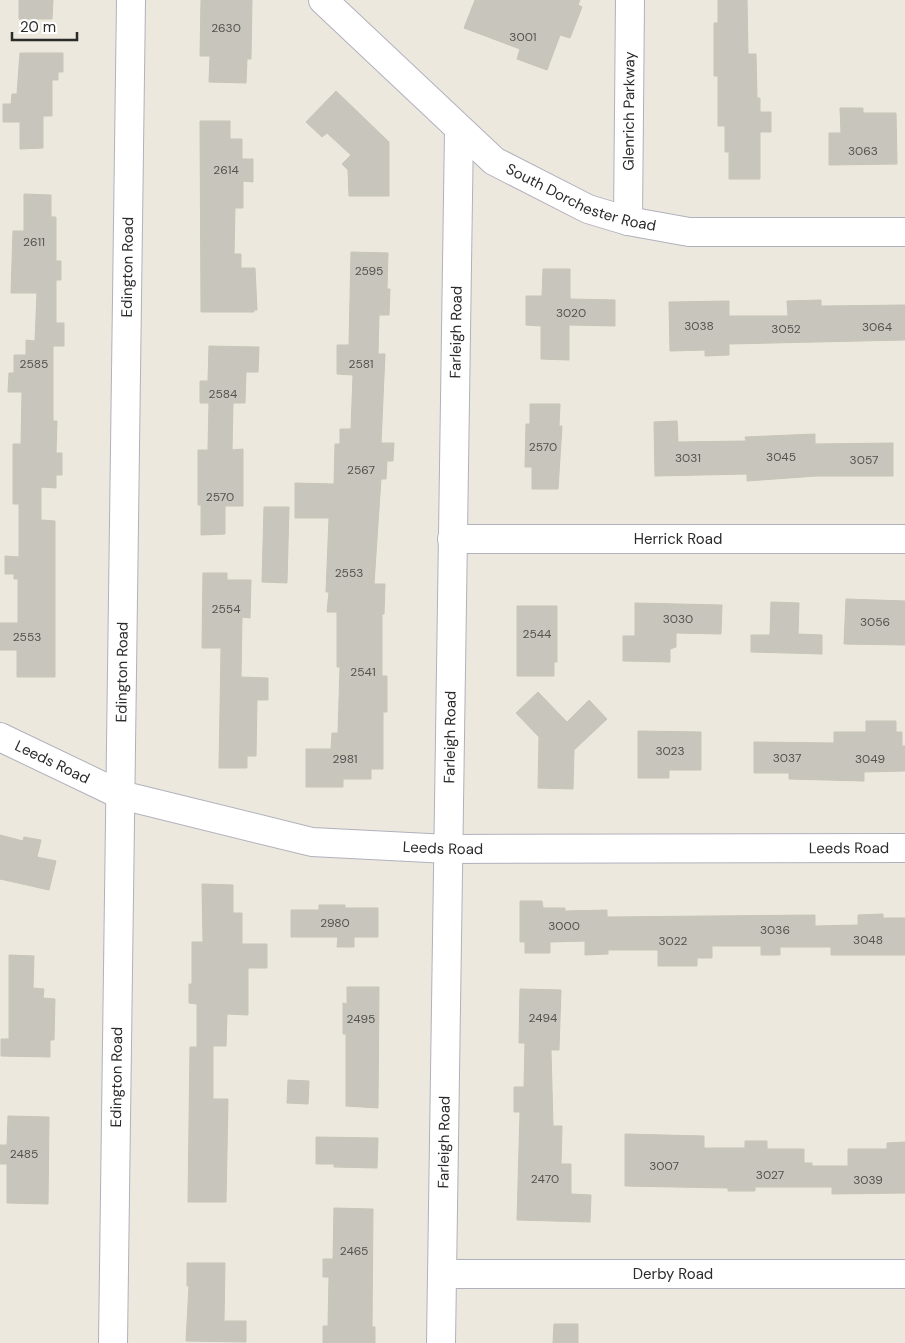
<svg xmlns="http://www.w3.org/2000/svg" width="905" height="1343" viewBox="0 0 905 1343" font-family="'DM Sans',sans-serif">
<rect width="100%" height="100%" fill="#ece8dd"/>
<g fill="#c8c6bc" stroke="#c8c4b7">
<polygon points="19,0 53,0 52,19 19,19"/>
<polygon points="201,0 252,0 251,59 247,59 246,83 209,82 210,56 200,56"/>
<polygon points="475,0 580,0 578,5 582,7 570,38 560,35 547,70 517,59 520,49 464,28"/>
<polygon points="718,0 747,0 748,54 756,54 757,98 760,98 760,112 771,112 771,132 760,132 760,179 729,179 729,152 725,152 725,126 718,126 718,76 714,76 714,23 718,23"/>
<polygon points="20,53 63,53 63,72 58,72 58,80 52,80 52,116 43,116 43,148 20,149 20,122 3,122 3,104 11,104 12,94 17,94"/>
<polygon points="336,91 389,142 389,196 349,196 348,170 342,164 351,155 327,133 322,137 306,122"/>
<polygon points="840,108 863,108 863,113 896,113 897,164 829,165 829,133 841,133"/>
<polygon points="200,121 230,121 230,139 242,139 242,159 253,159 253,182 243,181 243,208 235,208 234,254 241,254 241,268 255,268 257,310 254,310 254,312 201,312"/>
<polygon points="24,194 51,195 51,217 56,217 56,261 61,261 61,280 56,280 56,323 64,323 64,346 53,346 53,421 57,421 56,453 62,453 62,475 56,475 56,488 41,487 41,520 55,521 55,677 17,677 17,650 0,650 0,623 18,623 18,579 14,579 14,574 5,574 5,556 19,557 19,504 13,504 13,444 21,444 22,392 8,392 9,373 14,373 14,355 26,355 26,340 35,341 37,293 11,293 13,231 24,231"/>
<polygon points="351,252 388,253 387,289 390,289 389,315 379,315 378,354 385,354 381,443 394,443 393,461 387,461 386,479 381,479 374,584 385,584 384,614 382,614 382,676 387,676 387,712 383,712 383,769 371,769 371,779 343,779 343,787 306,787 306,749 331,749 332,733 338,733 340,667 337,667 337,612 327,612 329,592 326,592 329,518 295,518 295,483 334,484 335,444 340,444 340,429 351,429 353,375 337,374 337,345 349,345"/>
<polygon points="543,269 570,269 570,299 615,300 615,326 569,325 569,360 541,359 541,326 526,325 526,296 542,296"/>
<polygon points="821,300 821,306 905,305 905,340 729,344 729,355 705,356 705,350 670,351 669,302 729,301 729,316 788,316 787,301"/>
<polygon points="209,346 259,347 258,372 246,372 245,403 233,403 232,450 243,449 243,506 225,506 225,534 201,535 201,505 198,505 198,450 208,450 209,403 200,403 200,381 208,381"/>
<polygon points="530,404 560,404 559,426 562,426 558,489 532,489 532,467 525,467 526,424 530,424"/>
<polygon points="677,421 678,442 746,441 745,437 815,434 815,444 893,443 893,476 817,476 747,481 747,474 655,476 654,422"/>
<polygon points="264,507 289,507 287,583 262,582"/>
<polygon points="203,573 227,573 227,580 251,580 250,618 242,617 241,677 268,678 268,700 257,700 256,756 247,756 247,768 219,768 221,648 202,648"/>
<polygon points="846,599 905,601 905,645 844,644"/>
<polygon points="771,602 799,603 798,634 822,635 822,654 751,652 751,635 770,635"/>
<polygon points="635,603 722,605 721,634 676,633 676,647 670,649 670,662 623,661 623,636 635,636"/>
<polygon points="517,606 557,606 557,662 554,662 554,676 517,676"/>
<polygon points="538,692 567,722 589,700 607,719 574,750 573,789 538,788 539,737 516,713"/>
<polygon points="866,721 896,721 896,732 902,732 902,746 905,746 905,771 864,772 864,781 789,779 789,773 754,773 754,742 834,743 834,732 866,732"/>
<polygon points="638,731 701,732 701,770 669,770 669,778 638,778"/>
<polygon points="0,835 23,841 24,837 41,840 37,857 56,861 49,890 0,879"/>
<polygon points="202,884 233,885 233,913 242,913 242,944 267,944 267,968 248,968 248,1015 227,1014 226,1046 213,1046 213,1099 228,1099 226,1202 188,1202 190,1047 197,1047 197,1004 189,1003 189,984 192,984 192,942 203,942"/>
<polygon points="520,901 542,901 543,908 565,908 565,911 607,910 607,917 815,915 815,926 858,925 858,915 883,914 883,918 905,918 905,955 831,955 831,947 780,947 780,955 761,955 761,946 712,946 712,958 697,958 697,966 658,966 658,950 608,950 608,954 585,955 585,941 550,942 550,953 525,953 525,942 520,942"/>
<polygon points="319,905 345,905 345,908 378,908 378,937 354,937 354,947 337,947 338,937 291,937 291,910 319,910"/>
<polygon points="9,955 34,956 33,988 44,989 43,998 55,999 54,1040 50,1040 50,1057 1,1056 1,1039 9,1039"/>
<polygon points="347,987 379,987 378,1108 346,1106 346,1034 343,1034 343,1003 347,1004"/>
<polygon points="520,989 561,990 559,1050 551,1050 553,1126 562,1126 561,1164 571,1164 571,1194 591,1195 590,1222 517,1220 520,1112 514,1112 514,1087 524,1087 525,1043 519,1043"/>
<polygon points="288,1080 309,1081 308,1104 287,1103"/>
<polygon points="8,1116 49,1117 48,1204 7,1203 7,1164 0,1164 0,1145 7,1145"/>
<polygon points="625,1134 704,1136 704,1148 745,1148 745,1141 767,1141 767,1149 804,1149 804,1163 812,1163 812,1166 848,1166 848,1149 887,1149 887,1143 905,1142 905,1193 832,1194 832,1187 755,1187 755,1191 728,1191 728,1188 625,1186"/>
<polygon points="316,1137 378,1138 377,1168 334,1167 334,1164 316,1164"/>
<polygon points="334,1208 373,1209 372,1327 375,1327 375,1343 323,1343 323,1326 328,1326 329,1277 323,1277 323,1259 333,1259"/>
<polygon points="187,1263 225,1263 224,1321 246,1321 246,1342 186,1341 189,1286 187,1286"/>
<polygon points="554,1324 578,1324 578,1343 553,1343"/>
</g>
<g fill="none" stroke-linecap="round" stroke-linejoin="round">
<defs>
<g id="minor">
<path id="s1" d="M323 0 494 161 588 209 628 221 689 232H905"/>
<path id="s2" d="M628 221 630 0"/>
<path id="s3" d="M452 539H905"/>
<path id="s4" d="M0 737 121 795 312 842 448 849 905 848"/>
<path id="s5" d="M442 1274H905"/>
<path id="s6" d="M113 1343 131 0"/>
<path id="s7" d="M441 1343 459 130"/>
</g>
</defs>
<use href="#minor" stroke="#b1b1be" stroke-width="30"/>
<use href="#minor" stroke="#fff" stroke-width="28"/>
</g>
<g text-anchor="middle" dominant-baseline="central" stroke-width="5" stroke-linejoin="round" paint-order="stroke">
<g font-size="12" fill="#52524f">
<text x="226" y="28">2630</text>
<text x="523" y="37">3001</text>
<text x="863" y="151">3063</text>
<text x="226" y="170">2614</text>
<text x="34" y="242">2611</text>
<text x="369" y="271">2595</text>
<text x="571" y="313">3020</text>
<text x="699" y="326">3038</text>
<text x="877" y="327">3064</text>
<text x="786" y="329">3052</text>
<text x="34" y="364">2585</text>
<text x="361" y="364">2581</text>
<text x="223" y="394">2584</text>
<text x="543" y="447">2570</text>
<text x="781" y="457">3045</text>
<text x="688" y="458">3031</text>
<text x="864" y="460">3057</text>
<text x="361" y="470">2567</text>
<text x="220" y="497">2570</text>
<text x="349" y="573">2553</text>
<text x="226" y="609">2554</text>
<text x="678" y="619">3030</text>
<text x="875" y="622">3056</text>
<text x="537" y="634">2544</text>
<text x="27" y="637">2553</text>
<text x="363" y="672">2541</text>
<text x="670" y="751">3023</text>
<text x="787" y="758">3037</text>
<text x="345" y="759">2981</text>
<text x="870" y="759">3049</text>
<text x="335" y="923">2980</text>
<text x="564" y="926">3000</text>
<text x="775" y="930">3036</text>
<text x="868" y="940">3048</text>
<text x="673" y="941">3022</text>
<text x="543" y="1018">2494</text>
<text x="361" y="1019">2495</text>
<text x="24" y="1154">2485</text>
<text x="664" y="1166">3007</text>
<text x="770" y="1175">3027</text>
<text x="545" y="1179">2470</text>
<text x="868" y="1180">3039</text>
<text x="354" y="1251">2465</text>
</g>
<g font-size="15" fill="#2b2b2b" stroke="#fff">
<text stroke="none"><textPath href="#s2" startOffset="110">Glenrich Parkway</textPath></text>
<text stroke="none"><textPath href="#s1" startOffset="330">South Dorchester Road</textPath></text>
<text stroke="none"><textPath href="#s6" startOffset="1076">Edington Road</textPath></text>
<text stroke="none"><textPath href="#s7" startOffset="1011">Farleigh Road</textPath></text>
<text stroke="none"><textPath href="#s3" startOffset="226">Herrick Road</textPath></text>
<text stroke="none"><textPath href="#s6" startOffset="671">Edington Road</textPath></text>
<text stroke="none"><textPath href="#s7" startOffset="606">Farleigh Road</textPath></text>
<text stroke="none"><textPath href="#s4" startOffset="58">Leeds Road</textPath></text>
<text stroke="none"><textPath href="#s4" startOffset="462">Leeds Road</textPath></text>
<text stroke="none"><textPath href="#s4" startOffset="868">Leeds Road</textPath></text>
<text stroke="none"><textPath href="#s6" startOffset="266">Edington Road</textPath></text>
<text stroke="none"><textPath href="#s7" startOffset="201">Farleigh Road</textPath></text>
<text stroke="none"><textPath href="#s5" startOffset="231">Derby Road</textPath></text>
</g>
</g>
<path d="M12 32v8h65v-8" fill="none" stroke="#2b2b2b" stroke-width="2.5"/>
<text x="20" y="32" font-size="15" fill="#2b2b2b" stroke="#ffffff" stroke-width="4" paint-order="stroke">20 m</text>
</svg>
